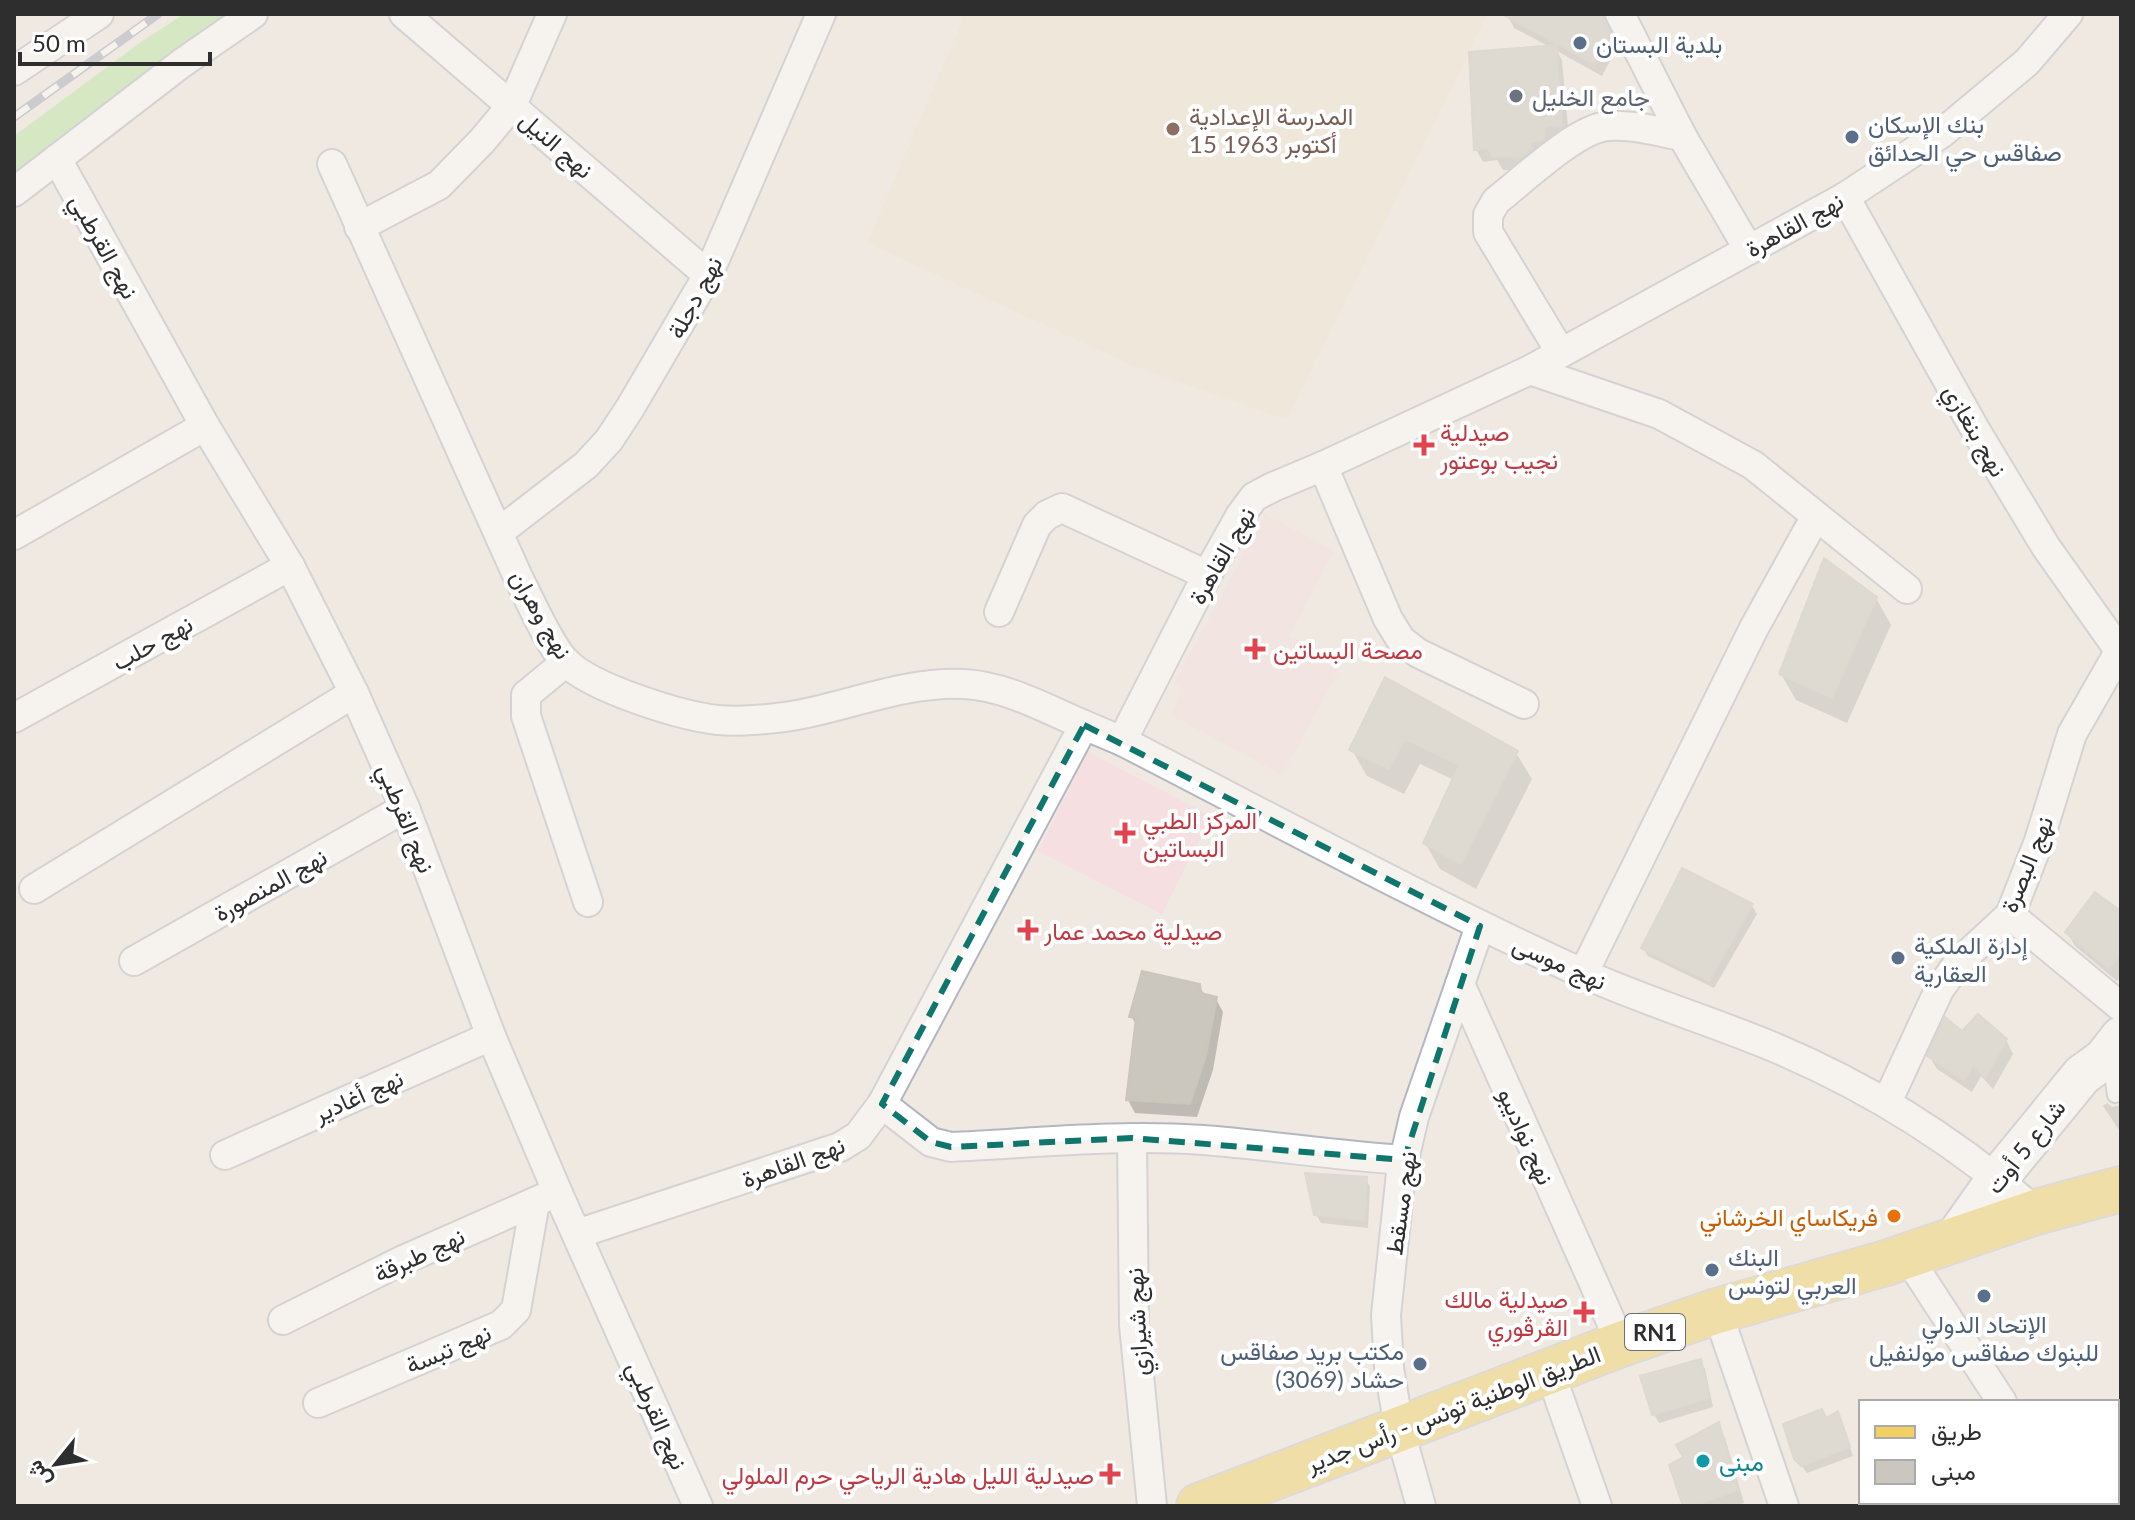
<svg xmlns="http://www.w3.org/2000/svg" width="2135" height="1520" viewBox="0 0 2135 1520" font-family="Lato,Vazirmatn,sans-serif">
<rect width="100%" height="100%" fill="#efe9e1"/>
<polygon fill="#f0e6d1" points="965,14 1488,14 1287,420 1135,367 867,243"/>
<g fill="#f5dfe0">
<polygon points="1265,514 1334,551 1289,636 1344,661 1282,775 1171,715 1184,690 1174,684"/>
<polygon points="1088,752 1211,816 1162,914 1038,851"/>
</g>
<polygon fill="#b6e59e" points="184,14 234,14 14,176 14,136 141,42"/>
<g fill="#0003">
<polygon points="1507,14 1595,14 1610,31 1617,47 1602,76 1557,51 1562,60 1569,138 1531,169 1503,170 1497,160 1483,162 1476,149 1550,47 1514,28"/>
<polygon points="1876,598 1891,625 1847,723 1796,700 1781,674"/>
<polygon points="1386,680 1516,753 1532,779 1476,889 1440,869 1425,843 1454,780 1420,764 1404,794 1367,776 1352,750"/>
<polygon points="1752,906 1757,914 1714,988 1648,956 1643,948"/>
<polygon points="2121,914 2121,976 2117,981 2075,946 2067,932"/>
<polygon points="1199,985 1205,996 1216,999 1223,1012 1213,1070 1197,1117 1135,1113 1128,1100 1137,1026 1131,1016"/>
<polygon points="2006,1040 2013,1054 1993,1089 1981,1076 1972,1092 1937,1069 1929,1056"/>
<polygon points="2107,1103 2112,1107 2121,1105 2121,1133 2103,1106"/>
<polygon points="1366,1179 1370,1187 1368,1228 1321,1223 1316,1214"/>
<polygon points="1700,1361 1705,1369 1713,1407 1659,1423 1654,1414"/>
<polygon points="1838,1413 1853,1456 1807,1473 1796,1458 1825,1420"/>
<polygon points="1718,1425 1725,1438 1744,1503 1736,1506 1685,1506 1686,1457"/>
</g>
<g fill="#cbc7bf" stroke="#cbc5ba" stroke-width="2">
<polygon points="1502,14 1600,14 1603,16 1611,33 1594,64"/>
<polygon points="1556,45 1562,125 1545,126 1544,140 1530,142 1531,150 1523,156 1493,157 1487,148 1474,150 1469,52"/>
<polygon points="1824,558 1877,597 1832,698 1779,674"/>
<polygon points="1385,677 1518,751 1461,864 1423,843 1459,765 1405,739 1389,769 1349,750"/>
<polygon points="1682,868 1753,904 1709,981 1641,948"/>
<polygon points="2095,892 2121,911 2121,953 2109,969 2065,932"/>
<polygon points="1142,971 1200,984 1201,993 1217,997 1206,1056 1190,1104 1126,1100 1136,1018 1129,1017"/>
<polygon points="1978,1014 2007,1039 1985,1078 1973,1065 1964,1080 1927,1056 1945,1017 1962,1031"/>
<polygon points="1305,1173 1367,1177 1364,1220 1314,1215"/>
<polygon points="1701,1359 1709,1398 1652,1415 1640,1376"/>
<polygon points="1822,1409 1826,1418 1838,1411 1850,1447 1801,1466 1794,1459 1783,1424"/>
<polygon points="1719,1422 1738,1490 1693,1506 1683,1506 1669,1465 1683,1457 1676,1445"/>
</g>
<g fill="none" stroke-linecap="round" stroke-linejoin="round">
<defs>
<polyline id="lane" points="2110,1060 2115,1095"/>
<g id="street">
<polyline points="404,14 708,275"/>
<polyline points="1620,14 1682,136 1749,250"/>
<polyline points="14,71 99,14"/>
<polyline points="57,159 205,426 290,566 354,693 405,808 491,1036 557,1191 698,1506"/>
<path d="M332 164 518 577C529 598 550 647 566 662 591 688 681 716 718 720 739 722 776 719 797 715 851 705 908 681 964 684 1006 686 1046 709 1084 725"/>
<polyline points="14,192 182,63 253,14"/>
<polyline points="1845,197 1976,431 2046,547 2121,653"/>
<polyline points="359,227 439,185 482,141 512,105 552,14"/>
<path d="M1561 353 1488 232V215L1496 201C1523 180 1577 128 1608 126 1632 124 1659 132 1682 136"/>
<polyline points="1530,370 1659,414 1753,465 1907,589"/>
<polyline points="1323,466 1388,619 1401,640 1418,653 1524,704"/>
<polyline points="499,532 586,465 609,440 630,408 708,275 821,14"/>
<polyline points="14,535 205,426"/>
<polyline points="999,612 1037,525 1047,515 1062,508 1207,575"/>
<polyline points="566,662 526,695 526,716 588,902"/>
<polyline points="14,718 290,566"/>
<path d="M1122 741C1274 819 1424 901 1580 972 1642 1000 1708 1020 1771 1046 1867 1086 1958 1143 2036 1212"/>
<polyline points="34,889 354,693"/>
<polyline points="2010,915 2121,1007"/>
<polyline points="1480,926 1460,984 1621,1344"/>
<polyline points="134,961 405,808"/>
<polyline points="1583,974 1754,628 1816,516"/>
<polyline points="1887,1102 1939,990 1958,963 2010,915 2039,841 2072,734 2119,652"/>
<path d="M882 1104 931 1142 951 1147C1035 1143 1119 1134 1203 1140 1270 1145 1337 1156 1404 1160"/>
<polyline points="1132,1138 1134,1325 1152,1506"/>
<polyline points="225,1155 491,1036"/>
<polyline points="577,1234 840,1147 858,1136 882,1104 1084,725 1122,741 1207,575 1240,516 1254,497 1273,487 1323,466 1530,370 1845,197 1942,133 2027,62 2068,14"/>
<polyline points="1907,1256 2002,1402"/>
<polyline points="1717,1311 1784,1506"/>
<polyline points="283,1320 401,1261 546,1197"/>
<polyline points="1550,1372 1597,1506"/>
<polyline points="318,1403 501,1325 516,1310 535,1202"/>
<polyline points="2068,1502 2071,1506"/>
<polyline points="1421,1506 1399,1428 1389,1368 1386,1315 1401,1173 1414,1117 1460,984"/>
</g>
<polyline id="secondary" points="1954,1240 1997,1179 2082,1075 2104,1059 2121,1037"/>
<polyline id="primary" points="1199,1506 1621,1344 1717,1311 1886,1263 2036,1212 2121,1189"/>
</defs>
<use href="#lane" stroke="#b4b7c1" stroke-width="18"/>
<use href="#street" stroke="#b4b7c1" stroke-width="32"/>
<use href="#secondary" stroke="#b4b7c1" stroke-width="44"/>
<use href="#primary" stroke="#c9c9c9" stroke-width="48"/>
<use href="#lane" stroke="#fff" stroke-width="14"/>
<use href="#street" stroke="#fff" stroke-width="28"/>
<use href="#secondary" stroke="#fff" stroke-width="40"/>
<use href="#primary" stroke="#f2d163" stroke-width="44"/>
<defs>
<polyline id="rail" points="14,117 158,14"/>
</defs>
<use href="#rail" stroke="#a3a6b8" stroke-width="9"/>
<use href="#rail" stroke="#fff" stroke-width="6" stroke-dasharray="18" stroke-linecap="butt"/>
</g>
<path d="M0 0H2135V1520H0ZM1084 725 1480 926 1404 1160 1132 1138 951 1147 931 1142 882 1104Z" fill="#efe9e1" fill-opacity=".55" fill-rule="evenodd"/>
<path fill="none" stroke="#0f766e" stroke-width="6" stroke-dasharray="16 10" stroke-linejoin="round" d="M1084 725 1480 926 1404 1160 1132 1138 951 1147 931 1142 882 1104Z"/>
<g fill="#5c6f8a" stroke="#fff" stroke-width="3">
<circle cx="1580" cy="43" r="8"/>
<circle cx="1852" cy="137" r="8"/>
<circle cx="1898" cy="958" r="8"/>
<circle cx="1712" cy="1270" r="8"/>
<circle cx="1984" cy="1296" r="8"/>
<circle cx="1420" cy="1364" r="8"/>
</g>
<circle fill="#6b7280" stroke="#fff" stroke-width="3" cx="1516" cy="96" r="8"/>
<circle fill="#8d6e63" stroke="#fff" stroke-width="3" cx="1173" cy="129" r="8"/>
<g fill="#e0444e" stroke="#fff" stroke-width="3">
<path d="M1420 433h8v8h8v8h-8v8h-8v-8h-8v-8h8z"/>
<path d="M1251 637h8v8h8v8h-8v8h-8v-8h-8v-8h8z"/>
<path d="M1121 821h8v8h8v8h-8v8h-8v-8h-8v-8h8z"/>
<path d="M1024 918h8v8h8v8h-8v8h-8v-8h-8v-8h8z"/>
<path d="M1580 1300h8v8h8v8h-8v8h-8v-8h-8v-8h8z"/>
<path d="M1106 1462h8v8h8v8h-8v8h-8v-8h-8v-8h8z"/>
</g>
<circle fill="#e8710a" stroke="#fff" stroke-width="3" cx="1894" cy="1216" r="8"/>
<circle fill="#0f9aa8" stroke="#fff" stroke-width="3" cx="1703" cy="1461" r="8"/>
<g text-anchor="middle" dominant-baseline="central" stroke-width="8" stroke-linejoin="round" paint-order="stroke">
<rect fill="#fff" stroke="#6d6d6d" stroke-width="2" x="1625" y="1314" width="60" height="36" rx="6"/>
<g font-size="22" font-weight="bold" fill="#2e2e2e">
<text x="1655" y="1332">RN1</text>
</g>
<g font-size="24" fill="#4e5e75" stroke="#fff" text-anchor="start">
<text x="1596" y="43">بلدية البستان</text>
<text x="1868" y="123">بنك الإسكان<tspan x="1868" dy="28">صفاقس حي الحدائق</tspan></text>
<text x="1914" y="944">إدارة الملكية<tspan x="1914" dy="28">العقارية</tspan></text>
<text x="1728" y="1256">البنك<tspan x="1728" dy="28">العربي لتونس</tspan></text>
<text x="1984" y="1323" text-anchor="middle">الإتحاد الدولي<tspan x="1984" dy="28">للبنوك صفاقس مولنفيل</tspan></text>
<text x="1404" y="1350" text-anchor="end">مكتب بريد صفاقس<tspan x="1404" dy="28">حشاد (3069)</tspan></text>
</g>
<g font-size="24" fill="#5b616d" stroke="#fff" text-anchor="start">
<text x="1532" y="96">جامع الخليل</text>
</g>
<g font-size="24" fill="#785e54" stroke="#fff" text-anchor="start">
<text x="1189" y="115">المدرسة الإعدادية<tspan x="1189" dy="28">15 أكتوبر 1963</tspan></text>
</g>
<g font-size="24" fill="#2e2e2e" stroke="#fff">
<text transform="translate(557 144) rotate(41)">نهج النيل</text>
<text transform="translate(1794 224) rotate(-29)">نهج القاهرة</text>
<text transform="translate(105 246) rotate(61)">نهج القرطبي</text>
<text transform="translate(694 297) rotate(-62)">نهج دجلة</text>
<text transform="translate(1976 430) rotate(60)">نهج بنغازي</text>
<text transform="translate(1221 555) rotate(-60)">نهج القاهرة</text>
<text transform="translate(542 614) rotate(60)">نهج وهران</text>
<text transform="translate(152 642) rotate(-29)">نهج حلب</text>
<text transform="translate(407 818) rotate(68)">نهج القرطبي</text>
<text transform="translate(2026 864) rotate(-68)">نهج البصرة</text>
<text transform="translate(270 884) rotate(-29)">نهج المنصورة</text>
<text transform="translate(1560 962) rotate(24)">نهج موسى</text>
<text transform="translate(358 1095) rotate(-24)">نهج أغادير</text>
<text transform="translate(1527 1136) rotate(66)">نهج نواديبو</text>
<text transform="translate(2025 1146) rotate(-52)">شارع 5 أوت</text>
<text transform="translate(793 1161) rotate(-20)">نهج القاهرة</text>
<text transform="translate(1400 1203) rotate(-82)">نهج مسقط</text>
<text transform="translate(419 1254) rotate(-25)">نهج طبرقة</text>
<text transform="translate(1136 1322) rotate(-93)">نهج شيرازي</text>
<text transform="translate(448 1348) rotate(-23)">نهج تبسة</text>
<text transform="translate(1453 1408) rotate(-21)">الطريق الوطنية تونس - رأس جدير</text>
<text transform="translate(658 1415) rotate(66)">نهج القرطبي</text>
</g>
<g font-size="24" fill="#be3a42" stroke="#fff" text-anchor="start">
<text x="1440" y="431">صيدلية<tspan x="1440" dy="28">نجيب بوعتور</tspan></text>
<text x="1273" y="649">مصحة البساتين</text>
<text x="1143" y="819">المركز الطبي<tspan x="1143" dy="28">البساتين</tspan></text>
<text x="1044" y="930">صيدلية محمد عمار</text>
<text x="1568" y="1298" text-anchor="end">صيدلية مالك<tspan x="1568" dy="28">الڤرڤوري</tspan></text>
<text x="1094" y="1474" text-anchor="end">صيدلية الليل هادية الرياحي حرم الملولي</text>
</g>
<g font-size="24" fill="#c56008" stroke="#fff" text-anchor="end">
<text x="1878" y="1216">فريكاساي الخرشاني</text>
</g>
<g font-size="24" fill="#0d838f" stroke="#fff" text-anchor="start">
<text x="1719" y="1461">مبنى</text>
</g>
</g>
<rect width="2135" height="1520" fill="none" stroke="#2e2e2e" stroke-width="32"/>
<rect x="1859" y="1400" width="260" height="104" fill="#ffffff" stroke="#ababab" stroke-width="2"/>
<rect x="1875" y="1426" width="40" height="12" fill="#f2d163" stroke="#ababab" stroke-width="2"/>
<text x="1931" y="1440" font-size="24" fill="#2e2e2e">طريق</text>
<rect x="1875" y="1460" width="40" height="24" fill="#cbc7bf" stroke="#ababab" stroke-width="2"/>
<text x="1931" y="1480" font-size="24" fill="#2e2e2e">مبنى</text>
<g transform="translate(56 1464) rotate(240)" stroke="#ffffff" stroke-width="6" paint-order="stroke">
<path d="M0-6L14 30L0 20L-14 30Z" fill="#2e2e2e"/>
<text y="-12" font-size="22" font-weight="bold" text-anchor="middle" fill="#2e2e2e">ش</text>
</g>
<path d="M20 52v12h190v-12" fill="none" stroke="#2e2e2e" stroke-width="4"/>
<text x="32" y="52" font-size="24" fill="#2e2e2e" stroke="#ffffff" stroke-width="6" paint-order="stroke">50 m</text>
</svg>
